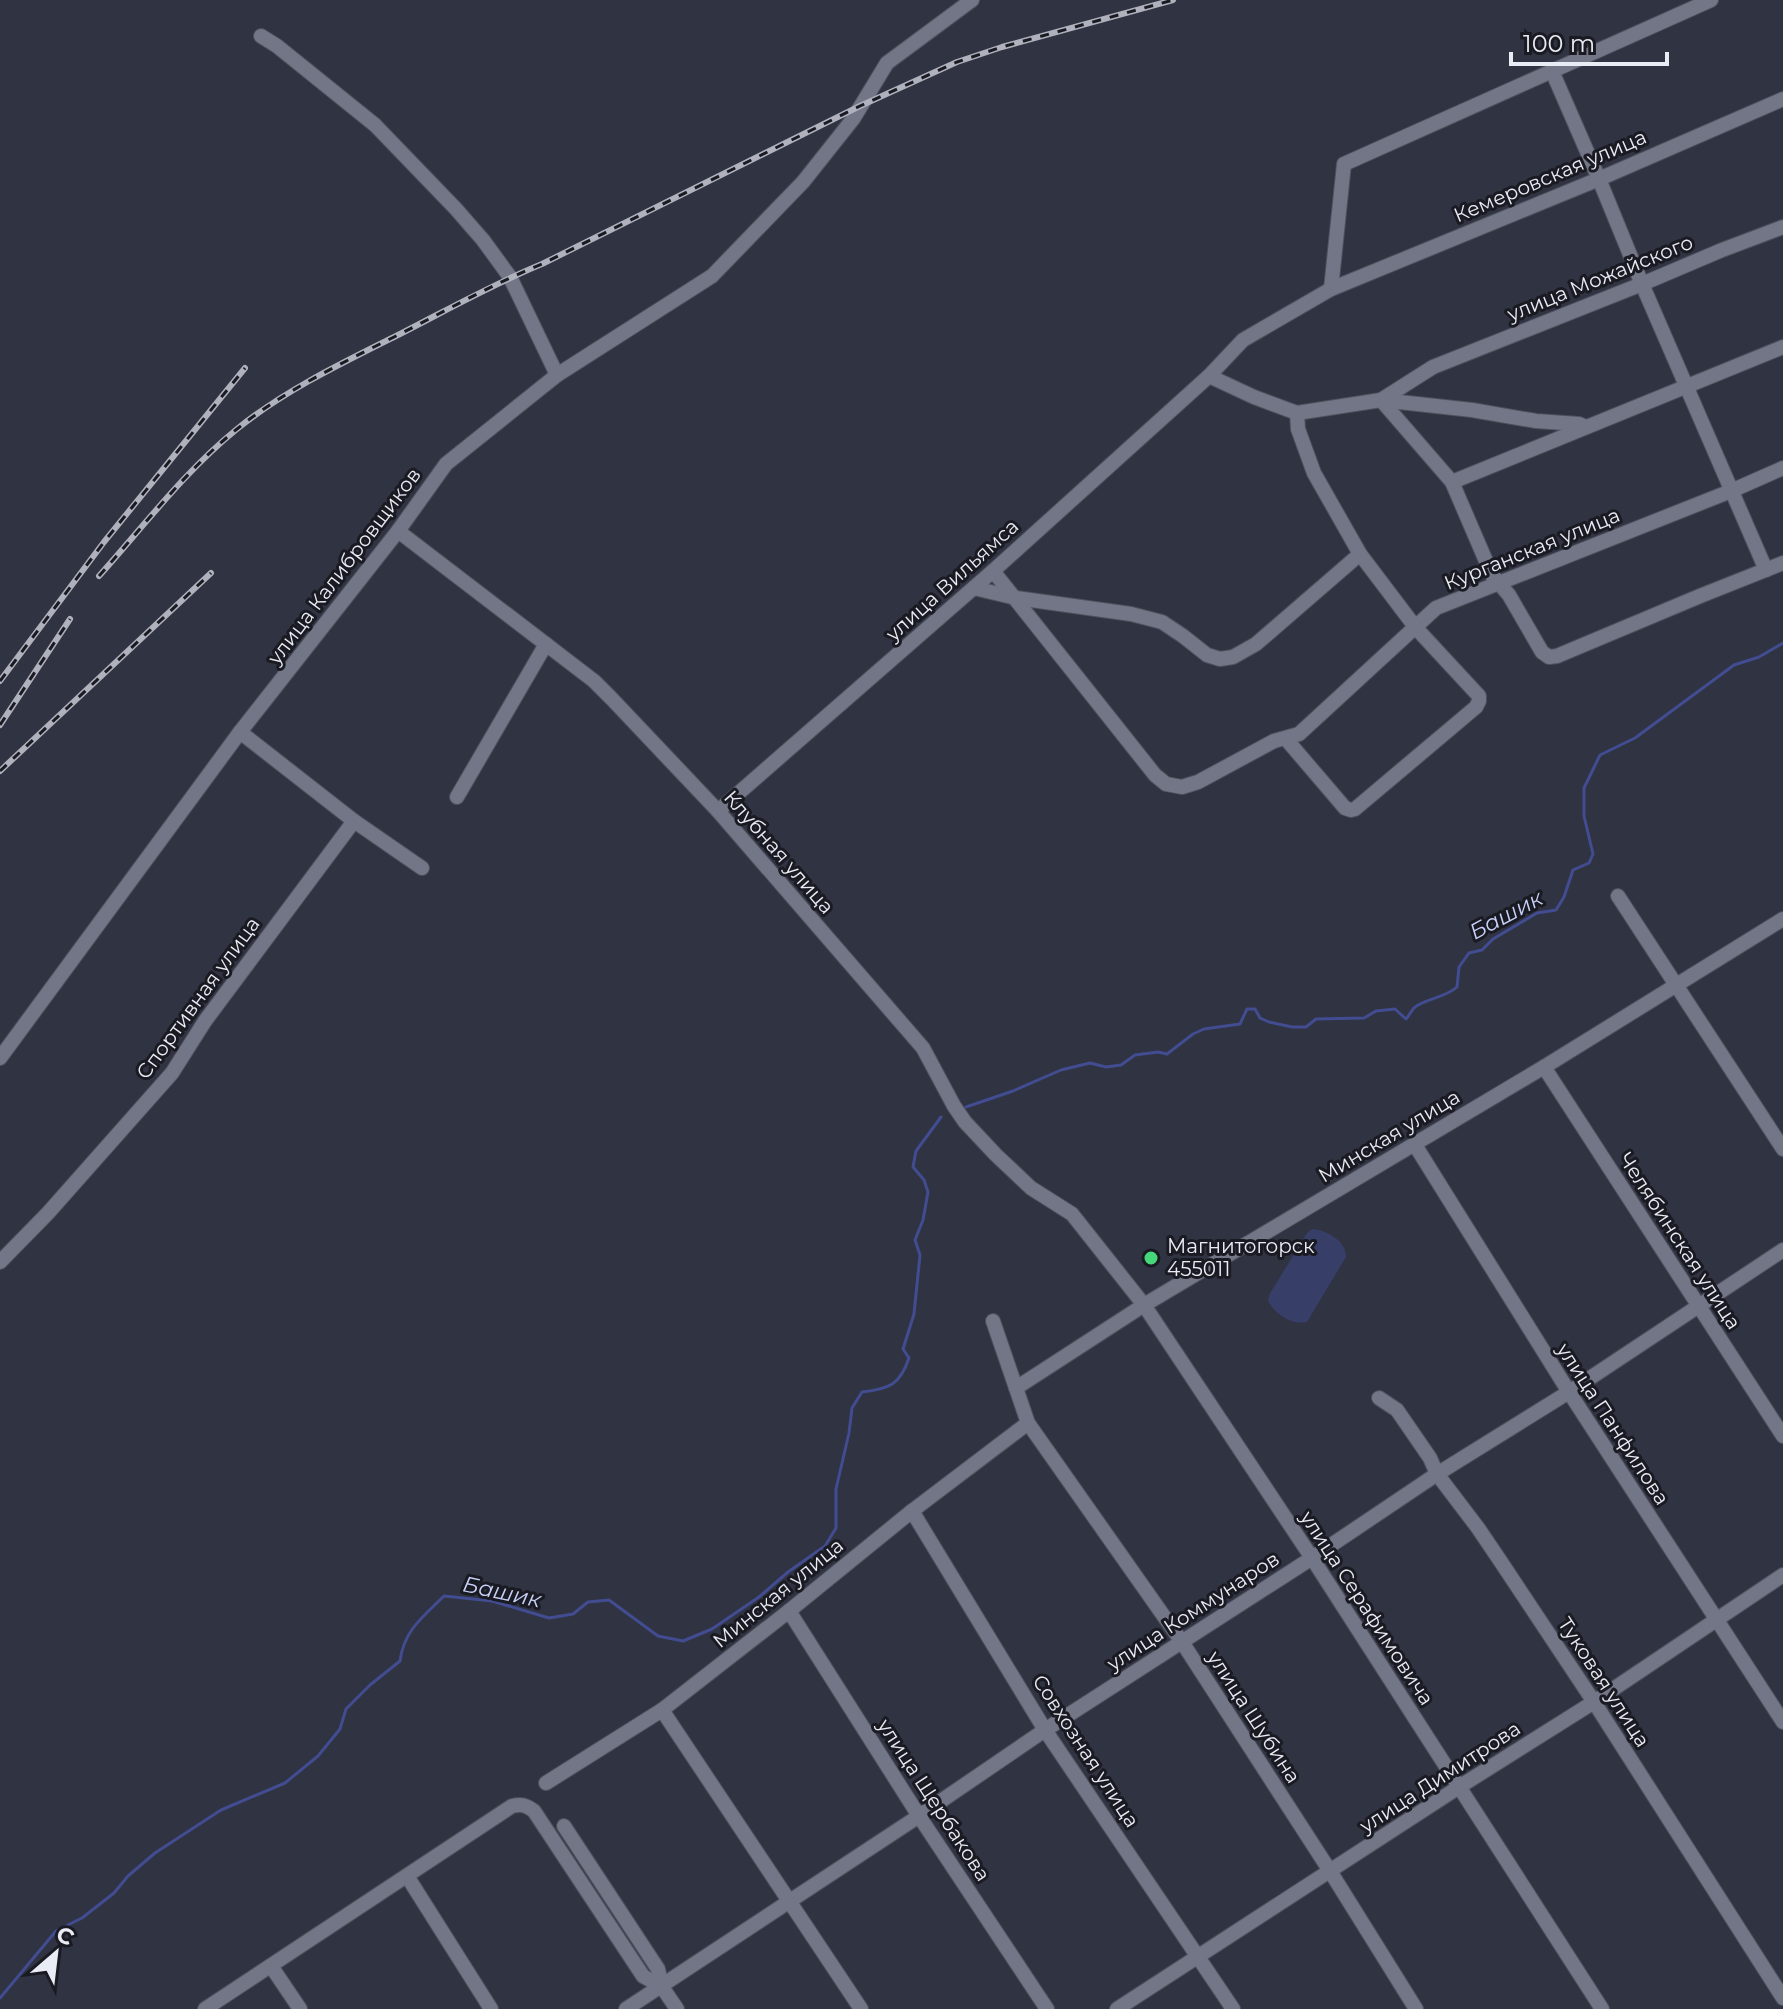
<svg xmlns="http://www.w3.org/2000/svg" width="1783" height="2009" viewBox="0 0 1783 2009" font-family="Montserrat,sans-serif">
<rect width="100%" height="100%" fill="#303342"/>
<path fill="#373e68" d="M1312 1229C1327 1230 1346 1241 1346 1257L1307 1322C1292 1326 1275 1314 1268 1301L1269 1295 1307 1233Z"/>
<g fill="none" stroke-linecap="round" stroke-linejoin="round">
<g stroke="#424c91" stroke-width="3">
<path d="M966 1107 1013 1091 1061 1070 1090 1063 1106 1067 1121 1065 1135 1055 1158 1052 1167 1054 1193 1034 1204 1029 1240 1024 1247 1009H1255L1260 1018 1269 1022 1292 1027H1306L1316 1019 1364 1018 1376 1011 1395 1009 1406 1019C1409 1016 1411 1011 1414 1008 1424 999 1445 998 1457 987L1459 967 1469 953 1482 950 1493 939 1537 913 1556 910 1564 897 1573 870 1589 863 1593 854 1584 816V788L1600 755 1635 738 1734 665 1759 657 1783 643"/>
<path d="M0 1998 56 1931 82 1918 114 1893 128 1876 155 1853 221 1810 285 1783 318 1756 340 1729 346 1709 370 1685 400 1661C404 1630 423 1617 444 1596L492 1601 549 1618 573 1614 588 1602 609 1600 658 1636 683 1641 712 1629 759 1597 788 1572 825 1546 836 1528V1489L849 1433 852 1408 862 1392C889 1389 900 1385 909 1358L903 1349 914 1314 920 1255 915 1240 923 1220 928 1192 924 1180 913 1167 916 1151 941 1117"/>
</g>
<defs>
<g id="minor">
<polyline points="261,36 277,46 375,125 456,209 483,240 510,277 557,375"/>
<polyline points="1552,71 1599,179 1642,284 1766,570"/>
<polyline points="1331,289 1344,164 1711,0"/>
<polyline points="1209,376 1254,397 1297,413 1381,400 1433,367 1642,284 1722,250 1783,227"/>
<polyline points="1381,400 1452,482 1492,575 1509,595 1542,652 1549,657 1557,656 1700,596 1783,563"/>
<polyline points="1381,400 1472,410 1536,421 1579,424 1586,427"/>
<polyline points="1452,482 1783,347"/>
<polyline points="398,531 594,681 612,699 718,811 923,1048 954,1106 965,1122 996,1155 1031,1188 1072,1214 1144,1305 1312,1558 1602,2009"/>
<polyline points="993,571 1155,775 1166,784 1182,787 1198,782 1274,741 1299,734 1436,608 1731,491 1783,468"/>
<polyline points="974,588 1016,598 1131,614 1162,622 1183,636 1207,655 1220,659 1233,657 1256,644 1360,554"/>
<polyline points="240,732 354,821 422,868"/>
<polyline points="1286,739 1345,808 1351,810 1355,809 1476,707 1479,701 1479,696 1416,628 1360,554 1314,473 1298,429 1297,413"/>
<polyline points="457,797 546,644"/>
<polyline points="718,811 993,571 1209,376 1243,340 1331,289 1599,179 1783,99"/>
<polyline points="1618,896 1783,1149"/>
<polyline points="0,1058 240,732 398,531 446,464 557,375 712,276 803,182 853,119 887,63 972,0"/>
<polyline points="1544,1067 1783,1436"/>
<polyline points="1415,1145 1569,1392 1783,1722"/>
<polyline points="0,1262 48,1213 172,1073 205,1021 354,821"/>
<polyline points="993,1321 1028,1423 1182,1642 1330,1871 1416,2009"/>
<polyline points="1016,1388 1144,1305 1544,1067 1783,919"/>
<polyline points="1379,1398 1397,1410 1430,1458 1437,1474 1478,1528 1501,1562 1594,1702 1783,1998"/>
<polyline points="912,1511 1045,1730 1233,2009"/>
<polyline points="789,1611 919,1816 1047,2009"/>
<polyline points="662,1710 861,2009"/>
<polyline points="546,1783 662,1710 789,1611 912,1511 1028,1423"/>
<polyline points="564,1826 658,1969 662,1987"/>
<polyline points="407,1876 491,2009"/>
<polyline points="271,1966 300,2009"/>
<path d="M205 2009 512 1806C522 1804 526 1805 534 1811L643 1976 662 1987 677 2009"/>
<polyline points="626,2009 919,1816 1045,1730 1312,1558 1437,1474 1569,1392 1783,1250"/>
<polyline points="1117,2009 1459,1787 1594,1702 1783,1575"/>
</g>
</defs>
<use href="#minor" stroke="#4e515d" stroke-width="16"/>
<use href="#minor" stroke="#727687" stroke-width="14"/>
<defs>
<g id="rail">
<path d="M99 576C143 527 185 471 237 429 285 390 344 362 400 334 447 310 493 284 542 264L860 106 957 62 1002 47 1173 0"/>
<polyline points="0,681 104,542 245,368"/>
<polyline points="0,725 70,619"/>
<polyline points="0,771 211,573"/>
</g>
</defs>
<use href="#rail" stroke="#afb1bd" stroke-width="6"/>
<use href="#rail" stroke="#1a1b22" stroke-width="3" stroke-dasharray="9" stroke-linecap="butt"/>
</g>
<circle fill="#45d77a" stroke="#1a1b22" stroke-width="3" cx="1151" cy="1258" r="8"/>
<g text-anchor="middle" dominant-baseline="central" stroke-width="6" stroke-linejoin="round" paint-order="stroke">
<g font-size="20" fill="#e9ebf5" stroke="#1a1b22">
<text transform="translate(1550 176) rotate(-23)">Кемеровская улица</text>
<text transform="translate(1600 278) rotate(-22)">улица Можайского</text>
<text transform="translate(1532 549) rotate(-22)">Курганская улица</text>
<text transform="translate(344 566) rotate(-53)">улица Калибровщиков</text>
<text transform="translate(952 580) rotate(-42)">улица Вильямса</text>
<text transform="translate(779 852) rotate(49)">Клубная улица</text>
<text transform="translate(198 998) rotate(-54)">Спортивная улица</text>
<text transform="translate(1389 1136) rotate(-31)">Минская улица</text>
<text transform="translate(1680 1241) rotate(57)">Челябинская улица</text>
<text transform="translate(1613 1424) rotate(57)">улица Панфилова</text>
<text transform="translate(778 1593) rotate(-39)">Минская улица</text>
<text transform="translate(1367 1608) rotate(57)">улица Серафимовича</text>
<text transform="translate(1193 1611) rotate(-33)">улица Коммунаров</text>
<text transform="translate(1604 1682) rotate(57)">Туковая улица</text>
<text transform="translate(1254 1717) rotate(57)">улица Шубина</text>
<text transform="translate(1086 1751) rotate(57)">Совхозная улица</text>
<text transform="translate(1440 1777) rotate(-33)">улица Димитрова</text>
<text transform="translate(934 1800) rotate(57)">улица Щербакова</text>
</g>
<g font-size="20" fill="#e9ebf5" stroke="#1a1b22" text-anchor="start">
<text x="1167" y="1246">Магнитогорск<tspan x="1167" dy="23">455011</tspan></text>
</g>
<g font-size="22" font-style="italic" fill="#c7d0f8" stroke="#1a1b22">
<text transform="translate(1506 915) rotate(-28)">Башик</text>
<text transform="translate(502 1592) rotate(12)">Башик</text>
</g>
</g>
<g transform="translate(56 1953) rotate(28)" stroke="#1a1b22" stroke-width="6" paint-order="stroke">
<path d="M0-6L14 30L0 20L-14 30Z" fill="#e9ebf5"/>
<text y="-12" font-size="22" font-weight="bold" text-anchor="middle" fill="#e9ebf5">С</text>
</g>
<path d="M1511 52v12h156v-12" fill="none" stroke="#e9ebf5" stroke-width="4"/>
<text x="1523" y="52" font-size="24" fill="#e9ebf5" stroke="#1a1b22" stroke-width="6" paint-order="stroke">100 m</text>
</svg>
